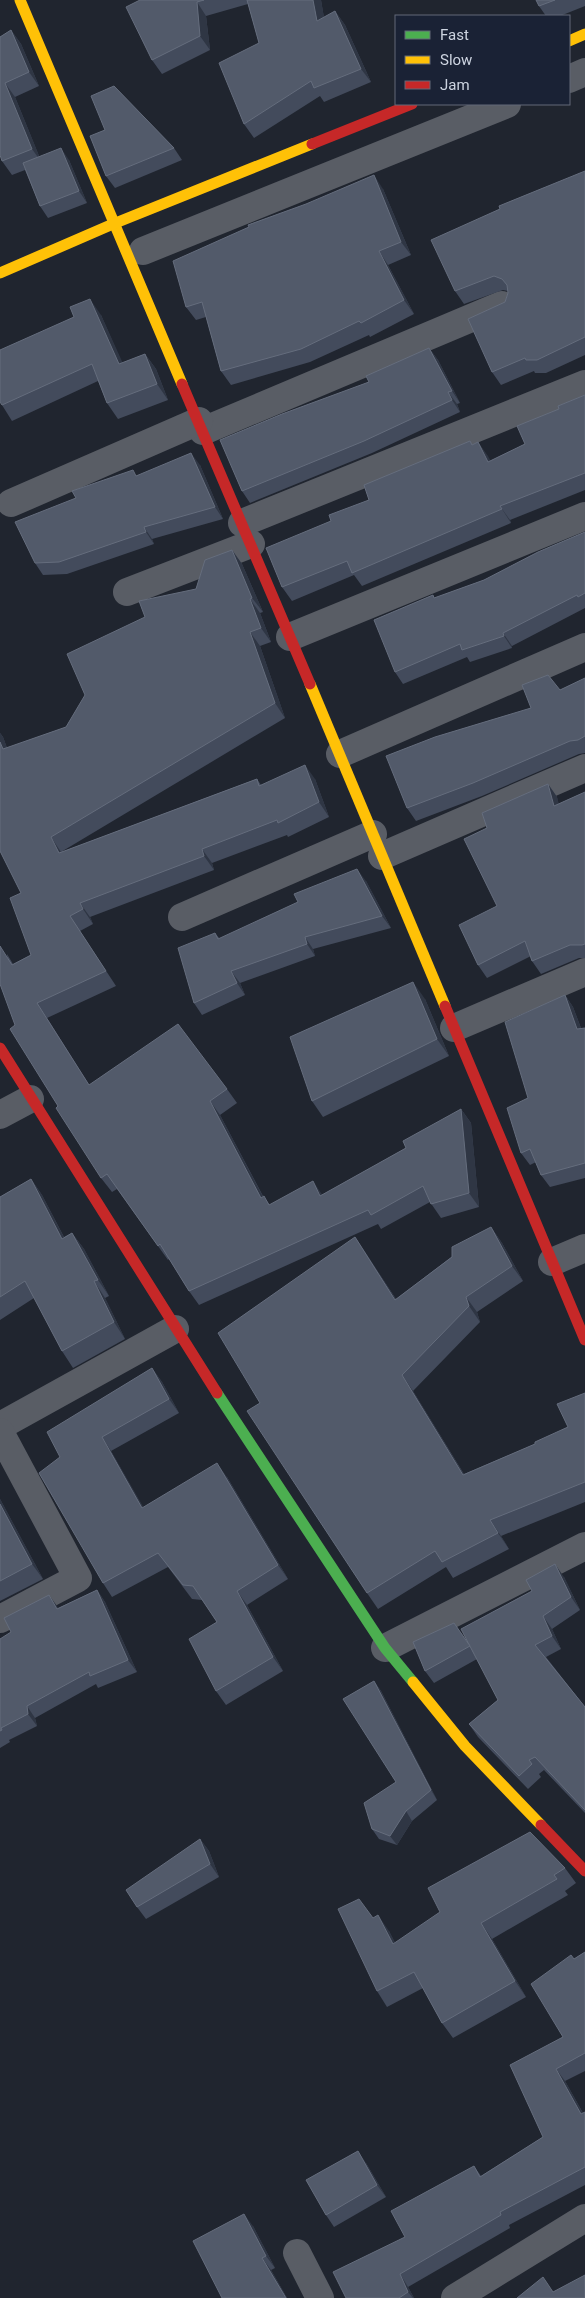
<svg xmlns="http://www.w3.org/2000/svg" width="585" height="2298" viewBox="0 0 585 2298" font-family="Roboto,sans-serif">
<rect width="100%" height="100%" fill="#20252f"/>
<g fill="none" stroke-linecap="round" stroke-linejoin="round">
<g stroke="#595d65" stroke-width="28">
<polyline points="569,79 585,72"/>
<polyline points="143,251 507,104"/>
<polyline points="203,431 502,305"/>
<polyline points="11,503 199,421"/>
<polyline points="242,523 585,384"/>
<polyline points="127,592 251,544"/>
<polyline points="290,637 585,516"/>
<polyline points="340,754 585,647"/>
<polyline points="382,856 585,768"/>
<polyline points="182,917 373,834"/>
<polyline points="454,1028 585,972"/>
<polyline points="0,1115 30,1099"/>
<polyline points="552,1262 585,1248"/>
<polyline points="0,1426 175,1329"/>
<polyline points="0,1432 78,1578 0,1619"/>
<polyline points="385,1648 585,1546"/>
<polyline points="297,2253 320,2298"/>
<polyline points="455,2298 585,2218"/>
</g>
<polyline stroke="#4caf50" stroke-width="11" points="217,1393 385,1648 413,1682"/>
<g stroke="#ffc107" stroke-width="11">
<polyline points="20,0 182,384"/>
<polyline points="569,41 585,34"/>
<polyline points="0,273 113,224 312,144"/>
<polyline points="310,684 445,1006"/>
<polyline points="413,1682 465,1746 541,1825"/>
</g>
<g stroke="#c62828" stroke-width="11">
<polyline points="312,144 412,104"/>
<polyline points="182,384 310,684"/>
<polyline points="445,1006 585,1340"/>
<polyline points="0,1048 217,1393"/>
<polyline points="541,1825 585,1871"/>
</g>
</g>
<g fill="#434b5c">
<polygon points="140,0 321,0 324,18 335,11 345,25 371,82 324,102 320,96 254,138 244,124 259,43 248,4 206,16 210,50 162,74 152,60"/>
<polygon points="536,0 585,0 585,6 560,16 546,16 539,6"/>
<polygon points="11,30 21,44 39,86 15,97 39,156 69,160 87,203 48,218 40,206 25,170 12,175 2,161 0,37"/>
<polygon points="105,130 174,148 182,160 115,188 106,176"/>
<polygon points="585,171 585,355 546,373 535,373 534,371 501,385 492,372 505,302 508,293 508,291 503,290 464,304 455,291"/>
<polygon points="383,189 411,255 388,265 414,314 370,337 369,335 310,362 231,385 221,371 206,317 196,320 186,307"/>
<polygon points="101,315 122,363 145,354 156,369 168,400 118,419 107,403 98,381 12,421 2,405"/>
<polygon points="429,348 438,360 460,403 457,404 460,412 372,453 250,503 242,491 369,382"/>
<polygon points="585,395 585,490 510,520 511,523 362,586 354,575 292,601 282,587 331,521 369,500 470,441 472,445 478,442 490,461 525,444 559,409"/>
<polygon points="200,465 223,519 152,539 154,544 67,574 43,575 35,563 137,476"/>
<polygon points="585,532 585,608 512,646 512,648 470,662 467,657 403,684 395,672 435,598 484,580"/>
<polygon points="232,550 242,564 263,612 260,613 271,642 260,646 285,718 61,852 62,852 257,779 261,785 315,779 329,817 288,837 287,835 212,863 214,870 90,917 93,924 80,931 116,986 47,1018 89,1085 227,1089 237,1103 220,1115 263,1196 270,1205 322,1195 406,1148 461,1109 471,1123 479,1207 441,1218 430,1202 381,1229 378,1224 199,1305 189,1291 169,1259 168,1260 117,1189 112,1192 101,1178 58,1106 15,1025 7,954 13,964 31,955 21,893 0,851 0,733 3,737 7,748 66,727 145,617 196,589"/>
<polygon points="585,678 585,753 579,754 482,796 416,821 407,808 531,708 560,690"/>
<polygon points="548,784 557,797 558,804 585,792 585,958 579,958 541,974 532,961 531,956 487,978 478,965 497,906 487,828"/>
<polygon points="366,881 391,928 313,949 315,956 240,983 245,995 202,1015 194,1003 215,933 220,939"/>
<polygon points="565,995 573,1007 581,1028 585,1028 585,1178 550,1187 541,1175 536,1162 530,1165 521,1153 528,1098"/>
<polygon points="425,999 449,1056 323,1117 312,1101"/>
<polygon points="31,1179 42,1195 64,1237 72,1233 84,1249 109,1296 105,1298 125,1339 73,1368 62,1351 34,1298 0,1320 0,1197"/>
<polygon points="491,1227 502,1243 523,1281 477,1312 480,1322 413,1391 464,1474 535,1444 568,1427 585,1393 585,1502 501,1536 509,1549 453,1578 446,1567 378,1609 367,1593 260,1403 355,1237 396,1299"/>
<polygon points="152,1368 162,1382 179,1413 111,1451 143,1508 227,1477 288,1579 247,1605 283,1671 226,1705 216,1691 217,1622 202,1600 192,1599 168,1567 112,1597 103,1583 60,1457"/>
<polygon points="0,1499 43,1579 0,1601"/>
<polygon points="564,1577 580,1610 552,1629 561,1649 546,1657 585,1707 585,1813 544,1770 539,1774 541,1777 528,1789 478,1737 469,1724 498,1700 477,1659 434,1683 425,1671 454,1623 471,1647"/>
<polygon points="97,1590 105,1602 137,1672 98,1688 96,1684 35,1718 37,1726 9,1740 10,1742 0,1748 0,1639 58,1608"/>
<polygon points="374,1681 381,1691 437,1800 412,1821 397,1845 379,1839 372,1829 396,1782"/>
<polygon points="200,1839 209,1851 219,1877 146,1919 137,1907"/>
<polygon points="565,1868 576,1883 565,1891 568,1895 492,1939 526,1997 453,2038 442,2023 423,1988 387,2007 377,1991 389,1931 395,1943"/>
<polygon points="585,1952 585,2071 565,2081 583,2113 585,2112 585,2185 509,2225 510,2228 408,2287 414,2298 346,2298 474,2166 481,2176 543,2137 563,2037 574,1959"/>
<polygon points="366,2163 386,2197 334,2227 326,2215"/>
<polygon points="253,2226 275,2268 271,2270 287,2298 222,2298"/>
</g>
<g fill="#2f3644">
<polygon points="313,0 321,0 327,35 317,21"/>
<polygon points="197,2 206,16 210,50 200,36"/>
<polygon points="335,11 345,25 371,82 361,69"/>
<polygon points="11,30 21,44 39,86 29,72"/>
<polygon points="5,83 15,97 42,163 32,149"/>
<polygon points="61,148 69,160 87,203 79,191"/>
<polygon points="374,175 383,189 411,255 401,242"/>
<polygon points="379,251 388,265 414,314 404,300"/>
<polygon points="90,299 101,315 130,379 119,364"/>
<polygon points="429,348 438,360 460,403 452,391"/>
<polygon points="145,354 156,369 168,400 157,384"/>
<polygon points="448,392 457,404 460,412 452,400"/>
<polygon points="478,442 488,456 498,475 488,462"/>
<polygon points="191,453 200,465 223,519 215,507"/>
<polygon points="500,506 510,520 511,523 502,509"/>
<polygon points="144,527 152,539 154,544 146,532"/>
<polygon points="232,550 242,564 263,612 252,598"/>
<polygon points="250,599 260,613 271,642 261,628"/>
<polygon points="250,632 260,646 285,718 275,703"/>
<polygon points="503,633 512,646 512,648 504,636"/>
<polygon points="0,733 3,737 13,764 3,749 0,742"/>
<polygon points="305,765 315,779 329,817 319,802"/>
<polygon points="548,784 557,797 563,819 554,806"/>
<polygon points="51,837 61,852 69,868 59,853"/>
<polygon points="202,849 212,863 214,870 204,856"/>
<polygon points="357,869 366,881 391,928 382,916"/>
<polygon points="80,903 90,917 93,924 83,909"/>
<polygon points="305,937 313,949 315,956 307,944"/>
<polygon points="231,971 240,983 245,995 237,983"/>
<polygon points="413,982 425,999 449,1056 437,1039"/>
<polygon points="565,995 573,1007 585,1039 577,1029"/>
<polygon points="37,1003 47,1018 99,1100 89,1085"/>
<polygon points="210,1101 220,1115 271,1212 261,1198"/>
<polygon points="461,1109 471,1123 479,1207 469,1193"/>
<polygon points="31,1179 42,1195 73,1255 62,1239"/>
<polygon points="313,1181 323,1196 320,1196"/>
<polygon points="491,1227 502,1243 523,1281 512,1266"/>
<polygon points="72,1233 84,1249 109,1296 98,1280"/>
<polygon points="355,1237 366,1253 406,1315 395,1300"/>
<polygon points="94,1281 105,1298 125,1339 114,1322"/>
<polygon points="466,1297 477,1312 480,1322 469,1306"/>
<polygon points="152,1368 162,1382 179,1413 169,1399"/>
<polygon points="402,1375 413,1391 474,1491 463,1475"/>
<polygon points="102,1437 111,1451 152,1522 142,1508"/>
<polygon points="217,1463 227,1477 288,1579 278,1565"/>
<polygon points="0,1499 43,1579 32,1564 0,1504"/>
<polygon points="490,1520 501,1536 509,1549 498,1533"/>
<polygon points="555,1564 564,1577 580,1610 571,1597"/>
<polygon points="97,1590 105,1602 137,1672 128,1660"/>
<polygon points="237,1591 247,1605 283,1671 273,1657"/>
<polygon points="49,1595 57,1606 65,1620 57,1609"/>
<polygon points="543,1616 552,1629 561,1649 552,1636"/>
<polygon points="374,1681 381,1691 437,1800 431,1790"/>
<polygon points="27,1706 35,1718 37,1726 28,1714"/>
<polygon points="406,1811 412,1821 397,1845 390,1836"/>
<polygon points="200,1839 209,1851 219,1877 210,1864"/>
<polygon points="378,1915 389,1931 404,1960 393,1944"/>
<polygon points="481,1923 492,1939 526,1997 515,1981"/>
<polygon points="556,2069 565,2081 585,2117 581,2114"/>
<polygon points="358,2151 366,2163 386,2197 377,2185"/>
<polygon points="244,2214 253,2226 275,2268 266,2256"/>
<polygon points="262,2258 271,2270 287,2298 286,2298"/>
<polygon points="400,2274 408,2287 414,2298 413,2298 408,2292"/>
</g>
<g fill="#525a6a" stroke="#656d7d">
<polygon points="140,0 204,0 197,2 200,36 152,60 126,7"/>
<polygon points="247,0 313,0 317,21 335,11 361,69 314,88 311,81 244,124 219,63 259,43"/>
<polygon points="536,0 555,0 539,6"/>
<polygon points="11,30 29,72 5,83 32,149 2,161 0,155 0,37"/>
<polygon points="114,86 174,148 106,176 90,136 105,130 91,96"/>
<polygon points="61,148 79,191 40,206 23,163"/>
<polygon points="585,171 585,337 537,360 526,360 525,358 492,372 468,319 505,302 508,293 507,285 502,279 494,276 455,291 431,240 500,209 499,206"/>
<polygon points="374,175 401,242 379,251 404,300 361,323 359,321 301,349 221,371 202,302 186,307 173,261 249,227 248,225 306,204"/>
<polygon points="90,299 119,364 145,354 157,384 107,403 92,364 2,405 0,402 0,350 74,317 70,307"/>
<polygon points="429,348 452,391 448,392 452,400 364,441 242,491 220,440 282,414 369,382 366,376"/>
<polygon points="585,395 585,473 500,506 502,509 352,573 347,561 282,587 266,548 331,521 329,515 369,500 364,485 470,441 472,445 478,442 488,462 525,444 517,426 559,409 558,406"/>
<polygon points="191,453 215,507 144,527 146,532 59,562 35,563 15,522 76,498 72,491 133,470 136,476"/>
<polygon points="585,532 585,593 578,597 577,595 503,633 504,636 462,650 460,644 395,672 374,620 433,595 434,598 484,580 538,552"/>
<polygon points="232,550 252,598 250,599 261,628 250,632 275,703 51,837 59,853 257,779 259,786 305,765 319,802 278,823 277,820 202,849 204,856 80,903 83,909 70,916 106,971 37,1003 89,1085 178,1024 227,1089 210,1101 261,1198 264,1196 269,1205 313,1181 320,1196 406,1148 403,1141 461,1109 469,1193 431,1204 423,1186 371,1215 368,1210 189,1291 160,1244 158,1246 107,1174 101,1178 56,1108 58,1106 10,1029 15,1025 0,984 0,946 12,965 31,955 10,898 21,893 0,851 0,742 3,749 66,727 85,695 67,654 145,617 139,601 196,589 205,560"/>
<polygon points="548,675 560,690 585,678 585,736 578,740 570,741 473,783 407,808 386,756 435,737 531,708 522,685"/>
<polygon points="548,784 554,806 585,792 585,944 582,945 570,945 532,961 525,941 478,965 459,925 497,906 464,839 487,828 482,813"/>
<polygon points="357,869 382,916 305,937 307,944 231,971 237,983 194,1003 178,948 215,933 218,939 298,902 294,894"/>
<polygon points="413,982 437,1039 312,1101 290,1037"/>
<polygon points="565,995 577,1029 585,1028 585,1163 541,1175 530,1149 521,1153 507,1108 528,1098 505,1022"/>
<polygon points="31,1179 62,1239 72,1233 98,1280 94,1281 114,1322 62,1351 25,1281 0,1297 0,1197"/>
<polygon points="491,1227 512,1266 466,1297 469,1306 402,1375 463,1475 535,1444 535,1442 568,1427 557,1404 585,1393 585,1482 490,1520 498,1533 442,1562 435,1551 367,1593 247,1411 260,1403 218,1333 355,1237 395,1300 452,1257 452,1247"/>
<polygon points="152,1368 169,1399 102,1437 142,1508 217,1463 278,1565 237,1591 273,1657 216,1691 189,1639 217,1622 193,1586 183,1585 158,1553 103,1583 39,1473 60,1457 47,1432"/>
<polygon points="0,1504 32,1564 0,1581"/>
<polygon points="555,1564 571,1597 543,1616 552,1636 535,1645 585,1707 585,1810 535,1757 529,1760 532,1764 519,1776 469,1724 498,1700 461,1629 532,1591 526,1580"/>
<polygon points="97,1590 128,1660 90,1676 89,1672 27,1706 28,1714 1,1728 2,1730 0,1731 0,1639 11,1632 4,1618 49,1595 57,1609"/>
<polygon points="454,1623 470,1646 425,1671 413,1642"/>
<polygon points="374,1681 431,1790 406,1811 390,1836 372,1829 364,1803 396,1782 343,1699"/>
<polygon points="530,1832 565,1868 554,1875 557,1879 481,1923 515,1981 442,2023 414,1972 377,1991 338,1909 359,1899 373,1918 378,1915 393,1944 440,1912 428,1888"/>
<polygon points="200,1839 210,1864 137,1907 126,1890"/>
<polygon points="585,1952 585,2053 556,2069 581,2114 585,2112 585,2167 500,2212 501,2215 400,2274 408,2292 399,2298 346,2298 333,2272 405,2237 391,2211 474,2166 480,2177 543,2137 510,2065 563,2037 531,1984 571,1955 574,1959"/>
<polygon points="358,2151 377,2185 326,2215 306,2180"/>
<polygon points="244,2214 266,2256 262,2258 286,2298 222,2298 193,2241"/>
<polygon points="585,2275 585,2298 517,2298 543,2277 553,2292"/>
</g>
<rect x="395" y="15" width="175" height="90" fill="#1a2235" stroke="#626979"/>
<rect x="405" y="31" width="25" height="8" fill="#4caf50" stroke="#626979"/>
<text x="440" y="40" font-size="15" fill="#cdd4e0">Fast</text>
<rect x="405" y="56" width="25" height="8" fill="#ffc107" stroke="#626979"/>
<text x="440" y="65" font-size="15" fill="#cdd4e0">Slow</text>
<rect x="405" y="81" width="25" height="8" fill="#c62828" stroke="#626979"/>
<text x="440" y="90" font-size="15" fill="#cdd4e0">Jam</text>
</svg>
